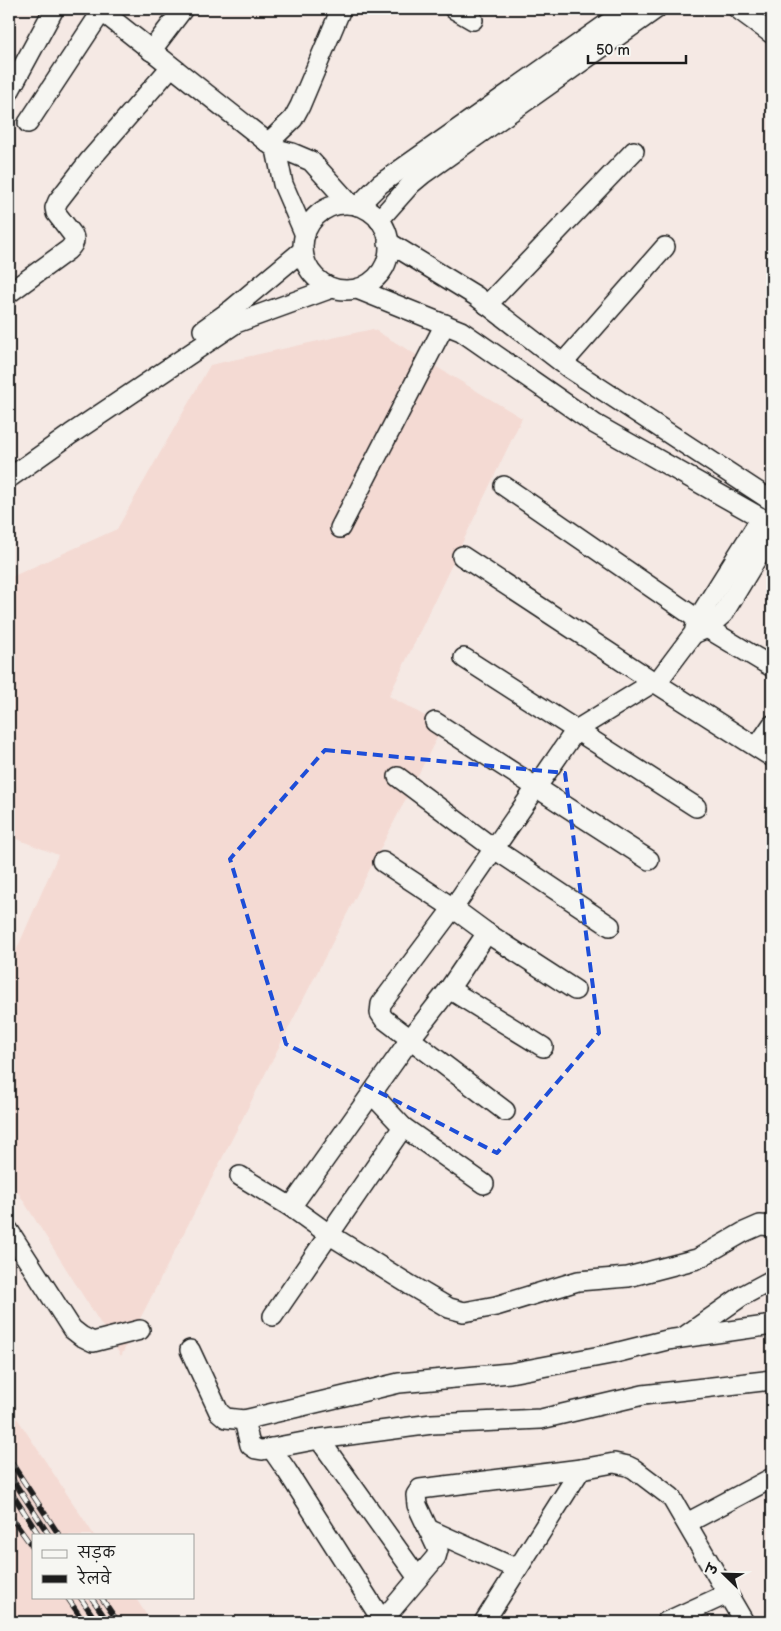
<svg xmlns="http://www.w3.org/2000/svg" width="781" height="1631" viewBox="0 0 781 1631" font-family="'Balsamiq Sans','Playpen Sans Deva',sans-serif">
<rect width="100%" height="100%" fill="#f5e9e4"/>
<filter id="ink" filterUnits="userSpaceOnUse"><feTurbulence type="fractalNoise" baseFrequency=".02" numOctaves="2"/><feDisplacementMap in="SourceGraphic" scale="10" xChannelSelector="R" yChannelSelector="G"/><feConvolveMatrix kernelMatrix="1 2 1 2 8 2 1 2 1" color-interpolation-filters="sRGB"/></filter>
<g filter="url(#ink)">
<g fill="#f4dad3">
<polygon points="373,329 522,418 389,696 443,726 121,1356 9,1178 9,967 58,855 9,836 9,578 117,529 210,365"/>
<polygon points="9,1406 94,1535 34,1535 34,1597 135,1597 151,1622 9,1622"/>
</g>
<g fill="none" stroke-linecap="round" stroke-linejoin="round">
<defs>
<g id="minor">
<polyline points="99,9 276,149 292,153 311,161 350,204"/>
<polyline points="454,9 473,20"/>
<polyline points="738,9 772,34"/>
<polyline points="151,51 183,9"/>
<polyline points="9,92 54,9"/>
<polyline points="28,123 102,11"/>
<polyline points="268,143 293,119 300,106 341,9"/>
<polyline points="276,149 283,184 305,235"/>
<circle cx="346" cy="247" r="43"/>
<polyline points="358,206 380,184 628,9"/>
<polyline points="379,220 411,184 423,174 656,9"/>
<polyline points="388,242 476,296 569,368 772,501"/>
<polyline points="357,289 461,331 595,424 772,524"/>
<path d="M9 293 68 250C72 246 76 242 73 235L56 213 55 208 58 201 89 161 171 67"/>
<polyline points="487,305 634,151"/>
<polyline points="203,330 231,310 303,250"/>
<polyline points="563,363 665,247"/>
<polyline points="9,478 71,434 236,323 332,288"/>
<polyline points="504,486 690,614 707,628 772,667"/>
<polyline points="340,528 445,324"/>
<polyline points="462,556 654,682 661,677 694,633 697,620 761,518"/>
<polyline points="698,632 707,628 723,614 772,533"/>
<polyline points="464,658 696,807"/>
<polyline points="435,722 649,860"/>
<polyline points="757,747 772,725"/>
<polyline points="398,777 493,848 610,926"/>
<polyline points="383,862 453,908 381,1004 380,1013 384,1019 505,1111"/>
<polyline points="487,933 575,990"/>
<polyline points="449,989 543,1047"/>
<polyline points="403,1127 484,1184"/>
<polyline points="240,1176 291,1207 330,1235 410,1285 449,1308 464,1312 496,1306 578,1281 628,1277 697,1259 744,1232 760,1225 772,1226"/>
<polyline points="291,1207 411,1038 449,989 487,933 453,908 576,730 654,682 772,757"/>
<polyline points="9,1231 72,1329 81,1336 93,1342 140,1330"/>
<polyline points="273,1316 403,1127 372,1094"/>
<polyline points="685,1336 742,1296 772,1280"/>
<polyline points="190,1350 219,1412 226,1418 244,1420 399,1383 510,1373 611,1354 667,1340 772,1325"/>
<polyline points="244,1420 250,1445 256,1449 262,1450 319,1439 432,1424 541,1419 643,1395 772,1380"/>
<polyline points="319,1439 418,1578"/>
<polyline points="271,1448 287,1471 383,1622"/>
<polyline points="687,1523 772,1478"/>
<polyline points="428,1529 517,1569"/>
<polyline points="382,1621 436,1557 438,1550 417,1505 416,1495 420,1489 581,1469 614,1463 628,1466 634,1469 671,1497 744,1622"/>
<polyline points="484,1622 581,1469"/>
<polyline points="666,1622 727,1594"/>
</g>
</defs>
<use href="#minor" stroke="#1c1c1c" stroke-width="22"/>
<use href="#minor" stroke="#f6f6f2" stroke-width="19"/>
<defs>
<g id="rail">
<polyline points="9,1459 59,1535"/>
<polyline points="9,1474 49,1535"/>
<polyline points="9,1489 39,1535"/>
<polyline points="9,1514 34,1549"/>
<polyline points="67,1597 84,1622"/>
<polyline points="80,1597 97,1622"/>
<polyline points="91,1597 108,1622"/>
<polyline points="101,1597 118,1622"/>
</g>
</defs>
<use href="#rail" stroke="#1c1c1c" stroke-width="5.5"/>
<use href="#rail" stroke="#f6f6f2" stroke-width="4" stroke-dasharray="11" stroke-linecap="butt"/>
</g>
</g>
<path fill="none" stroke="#1d4ed8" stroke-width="4" stroke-dasharray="10 6" stroke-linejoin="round" d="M325 750 565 773 599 1033 497 1153 286 1044 230 859Z"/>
<rect width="781" height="1631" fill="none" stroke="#f6f6f2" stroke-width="30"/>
<rect x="15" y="15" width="751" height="1601" fill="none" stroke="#1c1c1c" stroke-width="2" filter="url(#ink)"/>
<rect x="32" y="1534" width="162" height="65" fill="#f6f6f2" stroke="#9f9f9c"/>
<rect x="42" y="1550" width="25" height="8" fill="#f6f6f2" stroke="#9f9f9c"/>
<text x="78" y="1558" font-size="15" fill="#1c1c1c">सड़क</text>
<rect x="42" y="1575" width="25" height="8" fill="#1c1c1c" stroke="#9f9f9c"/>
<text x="78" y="1584" font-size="15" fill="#1c1c1c">रेलवे</text>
<g transform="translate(724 1574) rotate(293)" stroke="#f6f6f2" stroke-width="4" paint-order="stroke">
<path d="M0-4L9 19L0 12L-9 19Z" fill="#1c1c1c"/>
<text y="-8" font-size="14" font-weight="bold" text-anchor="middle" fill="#1c1c1c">उ</text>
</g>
<path d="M588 55v8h98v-8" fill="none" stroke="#1c1c1c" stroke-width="2.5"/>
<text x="596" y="55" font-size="15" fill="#1c1c1c" stroke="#f6f6f2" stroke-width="4" paint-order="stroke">50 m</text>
</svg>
